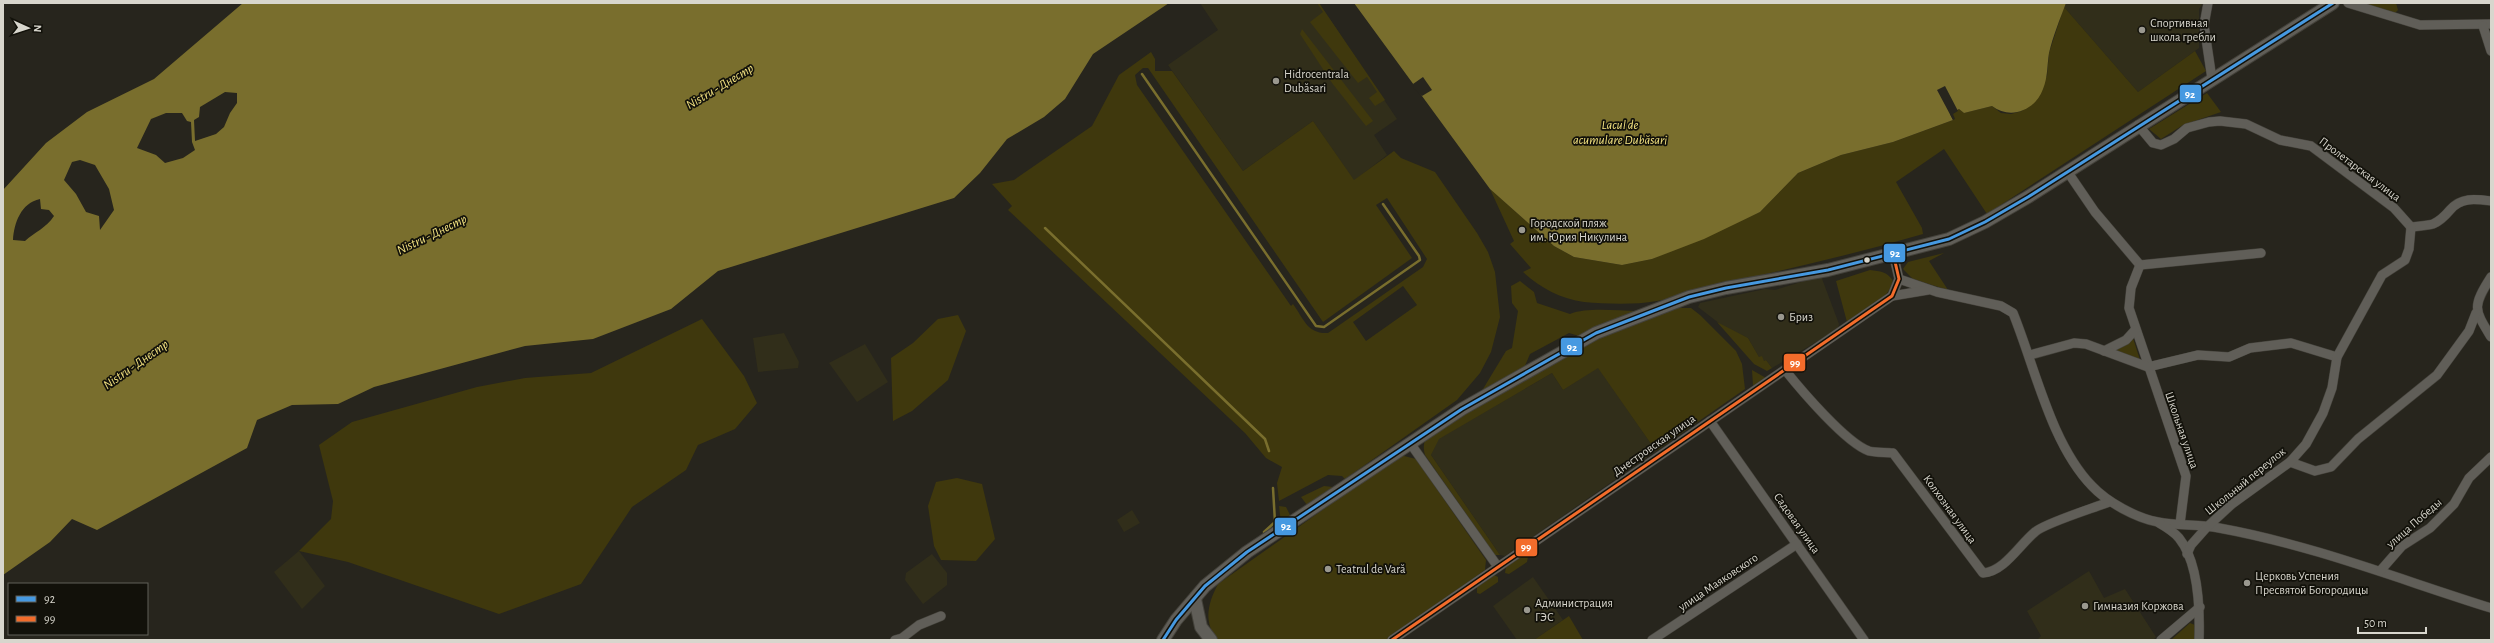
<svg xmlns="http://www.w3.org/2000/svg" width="2494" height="643" viewBox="0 0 2494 643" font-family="'Alegreya Sans',sans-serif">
<rect width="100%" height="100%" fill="#27251d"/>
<g fill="#312e1a">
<polygon points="1200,3 1319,3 1397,119 1374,135 1387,155 1354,181 1313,121 1243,171 1168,65 1218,30"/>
<polygon points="2066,3 2203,3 2199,9 2199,48 2138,92 2064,7"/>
<polygon points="1821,276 1839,324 1838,329 1772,368 1766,360 1764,361 1759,357 1748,338 1724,327 1698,307 1700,303 1765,289 1775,290"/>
<polygon points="784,333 799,362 798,368 758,372 753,338"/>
<polygon points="865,344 888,382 857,402 829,363"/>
<polygon points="1598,367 1656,451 1505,556 1500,555 1431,455 1438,439 1552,373 1563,390"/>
<polygon points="1132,510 1140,523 1124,532 1117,520"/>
<polygon points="299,551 325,586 302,609 274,572"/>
<polygon points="932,554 947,573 947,585 923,604 905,580 906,573"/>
<polygon points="2089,571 2104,598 2125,589 2156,637 2153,640 2037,640 2041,636 2027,611"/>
<polygon points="1533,577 1563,620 1534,640 1517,640 1493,606"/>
</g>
<g fill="#3f380d" fill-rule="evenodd">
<polygon points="1317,3 1319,3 1385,100 1375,106 1369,98 1377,92 1367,77 1358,83 1310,22 1323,12"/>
<polygon points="2360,3 2396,3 2398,10 2394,14"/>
<path d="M2064 7 2138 92 2195 51 2206 71 1987 214 1944 149 1896 182 1922 228 1923 234C1858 253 1793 268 1727 283 1703 288 1680 297 1657 301 1634 305 1607 304 1584 302 1561 299 1539 287 1523 272L1531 268 1510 244 1514 241 1490 189 1554 246 1574 257 1622 265 1652 259 1760 212 1798 173 1841 155 1893 142 1953 120 1950 114 1959 109 1964 113 1992 106 2001 113 2011 114 2022 111 2047 76 2049 53Z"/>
<polygon points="1302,29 1373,121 1366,126 1332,83 1300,34"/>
<path d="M1151 52 1155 59V71H1172L1243 171 1313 121 1354 180 1394 151 1401 158 1435 172 1477 233 1488 252 1495 272 1500 317 1491 352 1480 373 1457 400 1345 479 1342 476 1328 475 1279 501 1277 483 1282 467 1266 458 1245 433 1023 224 1008 210 1012 206 992 184 1014 180 1092 126 1119 75ZM1143 68H1148L1323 322 1412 258 1376 205 1387 198 1427 259 1423 267 1328 333C1307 334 1304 319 1293 304L1291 306 1137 85 1135 75ZM1403 286 1417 305 1366 341 1353 322Z"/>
<polygon points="2207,93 2221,112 2183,125 2161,139 2149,129"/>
<polygon points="1944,253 1929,261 1948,290 1913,279 1903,269 1908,262"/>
<path d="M1870 270C1880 271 1888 272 1893 281 1887 302 1864 311 1847 322L1836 281Z"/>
<path d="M1520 281 1534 292 1537 303 1570 314C1588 307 1617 311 1637 311L1579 336 1569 333 1530 354 1524 368 1480 394 1506 351 1512 348 1518 311 1512 303 1511 286Z"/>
<path d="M1676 308H1691L1700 315 1736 351 1742 364 1745 389 1656 451 1598 368 1563 390 1552 373 1439 439 1431 455 1500 555H1495L1425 455C1423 447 1423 441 1429 435L1593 338Z"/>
<polygon points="958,315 966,331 948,380 912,411 893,421 891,358 913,343 938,319"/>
<polygon points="702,319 744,376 757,403 735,429 698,445 686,470 632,507 581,584 499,614 348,562 299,551 331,519 333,501 319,445 352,422 477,387 525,378 591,373"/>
<polygon points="1717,322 1748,338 1759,357 1762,356 1764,361 1766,360 1772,368 1767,371 1754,364"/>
<polygon points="2133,338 2140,360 2112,352"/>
<polygon points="1752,370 1766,378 1753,386"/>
<path d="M1400 455 1416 459 1486 560 1485 570 1387 640H1217C1203 621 1208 603 1218 584Z"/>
<polygon points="957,478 982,484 995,539 976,561 941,560 934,546 928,506 936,482"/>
<polygon points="1324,486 1333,487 1307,505 1301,497"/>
<polygon points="1279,506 1286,507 1290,515 1281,523"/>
<polygon points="1523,555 1528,557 1527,562 1509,574 1505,573 1506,567"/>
<polygon points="1494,575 1498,577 1498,582 1480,594 1477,593 1477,587"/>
<polygon points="1569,616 1583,640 1534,640"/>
<polygon points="2190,623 2195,625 2195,640 2171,640"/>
</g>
<g fill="#796e2d" fill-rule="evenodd">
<path d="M243 3H1169L1093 54 1065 99 1044 117 1007 139 980 173 954 198 718 271 671 309 593 339 525 346 374 387 338 404 292 405 257 420 247 448 97 530 72 519 50 542 3 575V190L46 143 87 112 154 79ZM225 92 237 93V103L230 113 224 127 216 134 195 141 194 120 199 117 200 107ZM166 113H182L187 121 191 122 192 142 195 150 183 158 165 163 156 155 137 148 151 119ZM80 160 95 165 109 189 114 210 100 230 99 216 86 212 76 194 64 180 72 162ZM40 199 41 209 49 210 54 216C46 228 35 232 25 241L13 240C14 223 21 203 40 199Z"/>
<path d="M1354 3H2066C2060 19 2053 36 2049 53 2047 65 2048 77 2043 89 2035 111 2010 120 1992 106L1964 113 1959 109 1950 114 1953 120 1893 142 1841 155 1798 173 1760 212 1704 239 1652 259 1622 265 1574 257 1554 246 1490 189Z"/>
</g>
<g fill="#27251d">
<polygon points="1423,77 1432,90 1422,96 1414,89 1413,84"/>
<polygon points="1945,86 1958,111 1953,114 1955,119 1953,120 1937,90"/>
</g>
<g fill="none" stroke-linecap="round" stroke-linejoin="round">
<g stroke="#796e2d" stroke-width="2.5">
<polyline points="1142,74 1316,326 1324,327 1420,260 1419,256 1383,204"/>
<polyline points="1045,228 1265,439 1269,451"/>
<polyline points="1264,532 1275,522 1273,488"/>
</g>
<defs>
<g id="minor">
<polyline points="2208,3 2204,25 2212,79"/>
<polyline points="2348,3 2420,25 2491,24"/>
<polyline points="2483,26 2491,51"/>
<polyline points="2138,125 2153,143 2161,145 2174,139 2187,128 2209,122 2220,121 2246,124 2280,140 2311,146 2394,208 2411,227"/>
<polyline points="2067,171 2095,212 2140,265 2131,288 2129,308 2186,476 2180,524"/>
<path d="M2411 227C2418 226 2426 226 2433 224 2440 221 2445 216 2450 210 2461 197 2475 199 2491 201"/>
<polyline points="2140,265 2261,253"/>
<path d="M2491 277C2472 307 2474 309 2491 337"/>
<path d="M1899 279 1937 292 2001 306 2013 313C2035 367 2051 444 2092 486 2107 502 2136 518 2158 522 2178 526 2199 524 2219 528 2313 545 2401 580 2491 608"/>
<polyline points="1892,296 1928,290"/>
<polyline points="2104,351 2126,340 2135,330"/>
<polyline points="2030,355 2074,343 2086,344 2148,367 2198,355 2229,357 2250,348 2291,343 2337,357"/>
<path d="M1785 370C1801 390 1846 443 1869 451 1876 453 1886 452 1893 453L1983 573C2004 572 2020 544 2035 532 2045 523 2094 508 2109 502"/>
<polyline points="1710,421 1864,640"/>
<polyline points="1410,443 1498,567"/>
<polyline points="2290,462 2315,471 2331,467 2358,439 2437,375 2469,331 2476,313"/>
<path d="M2159 523C2166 527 2174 532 2179 538 2199 563 2200 610 2199 640"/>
<polyline points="2187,554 2191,545 2207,527 2232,504 2290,462 2306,444 2323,413 2332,388 2337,357 2382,275 2405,260 2409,249 2411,227"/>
<polyline points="2381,570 2402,546 2430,528 2454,504 2469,478 2491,457"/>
<polyline points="895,640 902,638 919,625 941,616"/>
<polyline points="1392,640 1892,296 1899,279 1893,253"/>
<polyline points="1652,640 1797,544"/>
<polyline points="2161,640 2200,607"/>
</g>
<g id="tertiary">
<polyline points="1195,599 1201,627 1211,640"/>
<polyline points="1163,640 1176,620 1205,586 1247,552 1462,409 1596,333 1689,297 1726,288 1828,270 1949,239 1985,222 2028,197 2333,3"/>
</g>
</defs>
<use href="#minor" stroke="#44423b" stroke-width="10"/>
<use href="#tertiary" stroke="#44423b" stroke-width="14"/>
<use href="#minor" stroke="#605e58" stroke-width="9"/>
<use href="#tertiary" stroke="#605e58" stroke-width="12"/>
<defs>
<polyline id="bus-1" points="1163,640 1176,620 1205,586 1247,552 1462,409 1596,333 1689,297 1726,288 1828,270 1949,239 1985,222 2028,197 2333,3"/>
<polyline id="bus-2" points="1392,640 1892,296 1899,279 1893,253"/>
</defs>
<use href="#bus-1" stroke="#12110a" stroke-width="6"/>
<use href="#bus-2" stroke="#12110a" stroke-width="6"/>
<use href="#bus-1" stroke="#4699e1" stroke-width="3"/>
<use href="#bus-2" stroke="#f36c2b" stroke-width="3"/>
</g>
<g fill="#9a988f" stroke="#12110a" stroke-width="1.5">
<circle cx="2142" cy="30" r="4"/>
<circle cx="1276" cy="81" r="4"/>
<circle cx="1522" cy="230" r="4"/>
<circle cx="1781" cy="317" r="4"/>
<circle cx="1328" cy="569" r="4"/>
<circle cx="2247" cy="583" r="4"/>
<circle cx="2085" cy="606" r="4"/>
<circle cx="1527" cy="610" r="4"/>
</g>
<circle fill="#d8d6cd" stroke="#12110a" stroke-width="1.5" cx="1867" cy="260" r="3.5"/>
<g text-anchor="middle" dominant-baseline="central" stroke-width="3.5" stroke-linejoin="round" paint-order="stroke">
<g font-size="12" fill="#d8d6cd" stroke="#12110a" text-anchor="start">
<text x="2150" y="23">Спортивная<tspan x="2150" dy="14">школа гребли</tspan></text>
<text x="1284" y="74">Hidrocentrala<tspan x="1284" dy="14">Dubăsari</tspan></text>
<text x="1530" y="223">Городской пляж<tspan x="1530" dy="14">им. Юрия Никулина</tspan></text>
<text x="1789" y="317">Бриз</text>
<text x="1336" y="569">Teatrul de Vară</text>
<text x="2255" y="576">Церковь Успения<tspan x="2255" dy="14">Пресвятой Богородицы</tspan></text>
<text x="1535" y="603">Администрация<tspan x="1535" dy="14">ГЭС</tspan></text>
<text x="2093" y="606">Гимназия Коржова</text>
</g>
<g font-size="12" fill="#d8d6cd" stroke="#12110a">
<text transform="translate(2360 169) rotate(37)">Пролетарская улица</text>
<text transform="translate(2182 430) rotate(71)">Школьная улица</text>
<text transform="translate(1654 445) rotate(-35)">Днестровская улица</text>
<text transform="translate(2245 481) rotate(-39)">Школьный переулок</text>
<text transform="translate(1950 509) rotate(54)">Колхозная улица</text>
<text transform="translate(1797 523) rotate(55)">Садовая улица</text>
<text transform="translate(2414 523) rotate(-41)">улица Победы</text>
<text transform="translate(1718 582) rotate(-34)">улица Маяковского</text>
</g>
<g font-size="13" font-style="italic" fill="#f4e381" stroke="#12110a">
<text transform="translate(720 87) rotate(-31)">Nistru - Днестр</text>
<text x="1620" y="125">Lacul de<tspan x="1620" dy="15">acumulare Dubăsari</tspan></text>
<text transform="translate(432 235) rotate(-26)">Nistru - Днестр</text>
<text transform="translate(136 365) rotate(-35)">Nistru - Днестр</text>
</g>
</g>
<g stroke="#12110a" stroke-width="1.5">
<rect x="2179" y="84" width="23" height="19" rx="4" fill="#4699e1"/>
<rect x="1883" y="243" width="23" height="20" rx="4" fill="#4699e1"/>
<rect x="1560" y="337" width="23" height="19" rx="4" fill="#4699e1"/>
<rect x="1783" y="353" width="23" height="19" rx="4" fill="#f36c2b"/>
<rect x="1274" y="517" width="23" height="19" rx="4" fill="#4699e1"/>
<rect x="1515" y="538" width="23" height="19" rx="4" fill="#f36c2b"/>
</g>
<g font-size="11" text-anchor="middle" font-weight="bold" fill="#fff">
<text x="2190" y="98">92</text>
<text x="1895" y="257">92</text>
<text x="1572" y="351">92</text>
<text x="1795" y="367">99</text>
<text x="1286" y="530">92</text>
<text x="1526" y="551">99</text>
</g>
<rect width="2494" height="643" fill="none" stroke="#d8d6cd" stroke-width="8"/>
<rect x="8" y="583" width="140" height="52" fill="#12110a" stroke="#616058"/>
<rect x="16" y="596" width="20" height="6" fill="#4699e1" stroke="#616058"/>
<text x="44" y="603" font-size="12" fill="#d8d6cd">92</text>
<rect x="16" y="616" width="20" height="6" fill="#f36c2b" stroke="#616058"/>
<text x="44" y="623" font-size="12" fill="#d8d6cd">99</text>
<g transform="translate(28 28) rotate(93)" stroke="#12110a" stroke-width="3" paint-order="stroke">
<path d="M0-3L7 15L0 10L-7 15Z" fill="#d8d6cd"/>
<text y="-6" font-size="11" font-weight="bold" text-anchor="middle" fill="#d8d6cd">N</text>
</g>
<path d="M2358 627v6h68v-6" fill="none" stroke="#d8d6cd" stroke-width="2"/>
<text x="2364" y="627" font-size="12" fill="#d8d6cd" stroke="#12110a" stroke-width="3" paint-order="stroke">50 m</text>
</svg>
